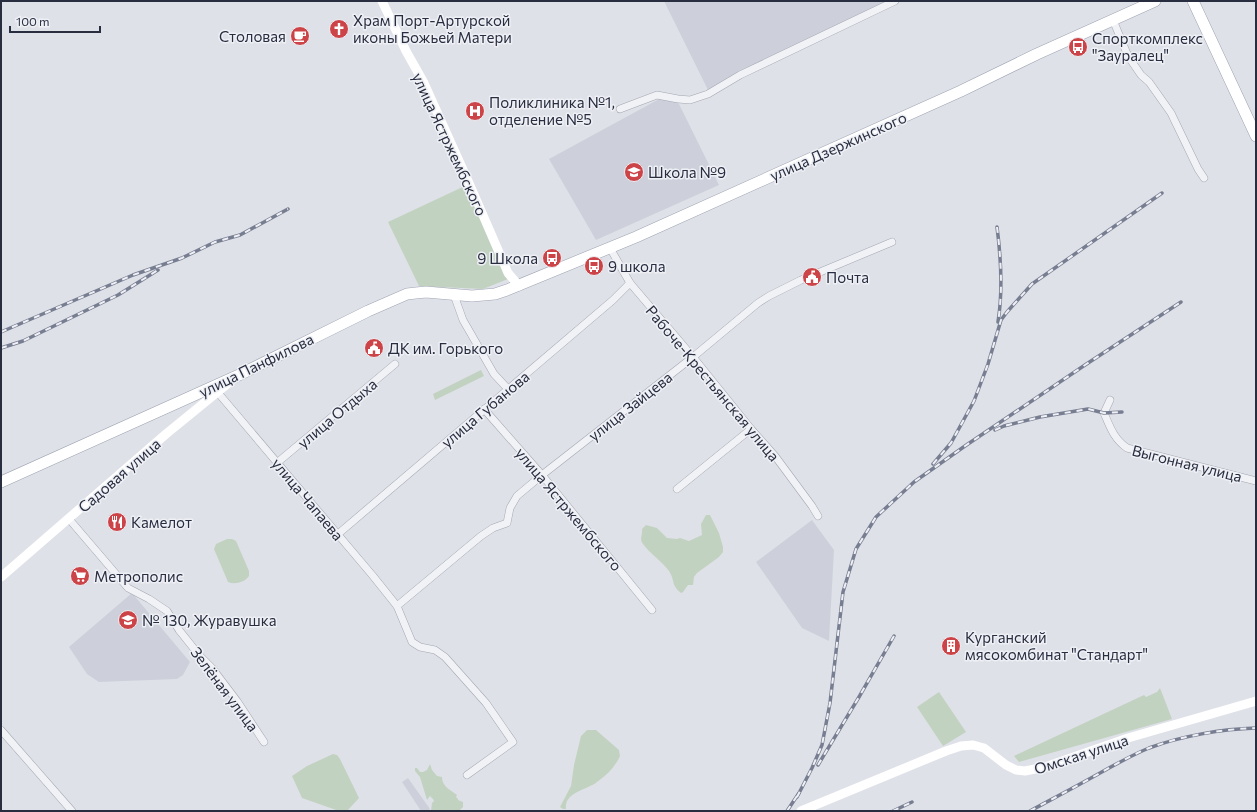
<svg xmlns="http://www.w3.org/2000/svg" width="1257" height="812" viewBox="0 0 1257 812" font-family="Commissioner,sans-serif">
<rect width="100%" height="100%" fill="#dfe1e8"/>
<g fill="#cdd0da">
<polygon points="664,1 890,1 708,90"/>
<polygon points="661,98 678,102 719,185 596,240 549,159"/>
<polygon points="812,520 834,550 829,641 802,628 756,562"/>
<polygon points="132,593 190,662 183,675 177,679 99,682 87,674 69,647"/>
<polygon points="408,778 430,809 427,811 421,811 402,782"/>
</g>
<g fill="#c2d2c0">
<polygon points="469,184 508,279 483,289 419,286 388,222"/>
<polygon points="481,370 484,376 435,400 433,394"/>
<path d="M706 515H710L719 533 723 547V552L719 557 697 573 694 577 693 585H688L683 592 681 593C671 585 675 580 669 571 662 561 650 554 643 544 639 539 643 534 642 529L646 525 657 528 667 538 677 539 680 538 689 541 702 535 701 524Z"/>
<path d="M227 539H232L236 541 249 571V576C245 582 235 585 228 582L214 549 216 544Z"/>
<polygon points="1160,688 1172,719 1019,762 1014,756 1144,695 1146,697 1157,692"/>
<polygon points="939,692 966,732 943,746 917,707"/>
<path d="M587 730H596L604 737 619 750 620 756C615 767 607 775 597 782 587 790 564 792 566 809H563L560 807 571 786 574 765 581 736Z"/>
<polygon points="333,754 337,755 340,759 359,798 347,811 339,811 302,798 292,776 307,766"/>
<path d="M430 764 432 770 437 776 442 777C442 787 451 790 457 795L456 797 458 799V800L463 802V807L459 811H431L432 803 434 801 433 799 430 796 427 800 420 777 415 771V768H417L420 772H423L427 770Z"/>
</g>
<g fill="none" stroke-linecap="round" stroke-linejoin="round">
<defs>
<g id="street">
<polyline points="1113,20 1128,56 1141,75 1149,82 1171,113 1198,169 1204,178"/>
<polyline points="620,109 657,95 678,99 690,100 708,94 740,75 895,1"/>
<polyline points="610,248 630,283 693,357 751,429 775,456 812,506 818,516"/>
<polyline points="454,295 463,320 494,374 509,390"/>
<polyline points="214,388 373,576 397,606 412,642 420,647 435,650 445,657 486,703 513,742 467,775"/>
<path d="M1110 400 1104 413C1110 427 1114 439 1127 448L1256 481"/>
<polyline points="484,409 542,475 652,610"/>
<polyline points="278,462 395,364"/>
<polyline points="677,489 751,429"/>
<polyline points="69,519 128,588 149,599 167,611 179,630 199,655 212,668 237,701 264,742"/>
<polyline points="338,534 613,300 630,283"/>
<polyline points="397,606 481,536 493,528 507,523 510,508 517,496 542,475 693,357 758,303 769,296 801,280 892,242"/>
<polyline points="1,730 72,811"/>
</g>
<g id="primary">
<polyline points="1193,1 1256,136"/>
<polyline points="1,482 239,375 368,311 407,294 416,293 426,292 472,296 495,294 507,290 636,237 961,91 1037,54 1155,1"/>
</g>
</defs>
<use href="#street" stroke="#a4a7b2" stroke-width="8"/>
<use href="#primary" stroke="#9ea4b3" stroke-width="12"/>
<use href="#street" stroke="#f1f2f6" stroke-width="7"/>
<g stroke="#fff" stroke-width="9">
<polyline points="382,1 406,51 424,83 469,183 505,266 508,273 519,286"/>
<polyline points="1,577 166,434 231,381"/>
<polyline points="801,811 946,751 961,746 973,745 984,748 1006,765 1016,770 1025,771 1045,767 1128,738 1256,701"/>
</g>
<use href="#primary" stroke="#fff" stroke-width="11"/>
<defs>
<g id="rail">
<path d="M997 227C1001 258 1003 291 998 322"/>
<polyline points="1,332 133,275 182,258 215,242 240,235 288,209"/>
<polyline points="1,348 23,341 118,295 158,270"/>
<polyline points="995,430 1004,426 1040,417 1088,409 1104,413 1122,412"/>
<polyline points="933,464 951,443 974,401 988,364 1001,320 1007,312 1032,284 1162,193"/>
<polyline points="818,765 859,697 894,636"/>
<polyline points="797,797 812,768 822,745 830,703 843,592 856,549 876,517 914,482 965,446 1085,365 1181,302"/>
<polyline points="787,811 799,793"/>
<polyline points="893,811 912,802"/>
<path d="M1030 811C1054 798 1077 786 1100 773 1116 764 1132 755 1149 748 1181 736 1222 729 1256 728"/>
</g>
</defs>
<use href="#rail" stroke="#787e91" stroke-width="3.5"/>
<use href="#rail" stroke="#eef0f5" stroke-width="2" stroke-dasharray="6" stroke-linecap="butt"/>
</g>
<defs>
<symbol id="church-disc" viewBox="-11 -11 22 22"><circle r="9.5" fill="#cc4447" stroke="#eef0f5"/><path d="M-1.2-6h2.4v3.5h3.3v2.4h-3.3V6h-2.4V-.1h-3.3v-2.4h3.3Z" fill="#fff"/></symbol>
<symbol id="cafe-disc" viewBox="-11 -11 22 22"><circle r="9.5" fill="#cc4447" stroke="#eef0f5"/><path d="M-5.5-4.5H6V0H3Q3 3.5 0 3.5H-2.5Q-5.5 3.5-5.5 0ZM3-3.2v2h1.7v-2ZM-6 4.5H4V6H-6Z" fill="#fff"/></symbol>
<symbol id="bus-disc" viewBox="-11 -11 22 22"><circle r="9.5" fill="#cc4447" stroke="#eef0f5"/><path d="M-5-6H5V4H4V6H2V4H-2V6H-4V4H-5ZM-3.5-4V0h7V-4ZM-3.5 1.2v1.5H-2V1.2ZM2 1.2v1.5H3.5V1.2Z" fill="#fff"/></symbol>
<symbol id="hospital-disc" viewBox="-11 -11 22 22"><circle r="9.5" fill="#cc4447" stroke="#eef0f5"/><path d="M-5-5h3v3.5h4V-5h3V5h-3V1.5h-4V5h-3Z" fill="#fff"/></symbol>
<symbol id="school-disc" viewBox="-11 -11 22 22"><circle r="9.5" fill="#cc4447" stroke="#eef0f5"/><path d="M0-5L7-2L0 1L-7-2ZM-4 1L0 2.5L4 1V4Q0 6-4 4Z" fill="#fff"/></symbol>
<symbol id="civic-disc" viewBox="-11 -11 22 22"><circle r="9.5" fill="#cc4447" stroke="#eef0f5"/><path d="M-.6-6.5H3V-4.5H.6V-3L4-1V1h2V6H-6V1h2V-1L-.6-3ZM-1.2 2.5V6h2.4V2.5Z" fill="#fff"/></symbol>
<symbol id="restaurant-disc" viewBox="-11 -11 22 22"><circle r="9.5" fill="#cc4447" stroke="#eef0f5"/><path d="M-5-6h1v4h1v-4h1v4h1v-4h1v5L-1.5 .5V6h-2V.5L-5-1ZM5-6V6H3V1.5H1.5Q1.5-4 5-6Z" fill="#fff"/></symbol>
<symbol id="supermarket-disc" viewBox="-11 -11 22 22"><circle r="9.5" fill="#cc4447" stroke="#eef0f5"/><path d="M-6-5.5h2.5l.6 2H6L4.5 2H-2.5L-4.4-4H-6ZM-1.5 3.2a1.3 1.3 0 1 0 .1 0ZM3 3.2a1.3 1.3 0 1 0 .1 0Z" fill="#fff"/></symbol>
<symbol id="building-disc" viewBox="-11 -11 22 22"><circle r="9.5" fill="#cc4447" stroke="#eef0f5"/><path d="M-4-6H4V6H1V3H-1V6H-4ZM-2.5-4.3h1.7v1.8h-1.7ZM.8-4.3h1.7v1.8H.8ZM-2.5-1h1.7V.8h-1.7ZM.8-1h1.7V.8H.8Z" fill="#fff"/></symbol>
</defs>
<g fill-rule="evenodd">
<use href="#church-disc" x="328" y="18" width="22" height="22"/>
<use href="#cafe-disc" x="289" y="25" width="22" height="22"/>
<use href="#bus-disc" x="1067" y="36" width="22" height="22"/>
<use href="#hospital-disc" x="464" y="100" width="22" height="22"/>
<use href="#school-disc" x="623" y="161" width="22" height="22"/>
<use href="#bus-disc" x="541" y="247" width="22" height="22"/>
<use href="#bus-disc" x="583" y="255" width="22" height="22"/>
<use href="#civic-disc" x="801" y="266" width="22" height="22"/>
<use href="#civic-disc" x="363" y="337" width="22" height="22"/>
<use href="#restaurant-disc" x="106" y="511" width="22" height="22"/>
<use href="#supermarket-disc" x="69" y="565" width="22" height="22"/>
<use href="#school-disc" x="117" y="609" width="22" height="22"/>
<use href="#building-disc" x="940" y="635" width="22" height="22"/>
</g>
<g text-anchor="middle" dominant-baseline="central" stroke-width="3" stroke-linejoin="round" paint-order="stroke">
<g font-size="15" fill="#282d3f" stroke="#eef0f5" text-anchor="start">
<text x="353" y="20">Храм Порт-Артурской<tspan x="353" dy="17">иконы Божьей Матери</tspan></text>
<text x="286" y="36" text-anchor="end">Столовая</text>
<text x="1092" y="38">Спорткомплекс<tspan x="1092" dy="17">"Зауралец"</tspan></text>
<text x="489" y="102">Поликлиника №1,<tspan x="489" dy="17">отделение №5</tspan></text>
<text x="648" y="172">Школа №9</text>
<text x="538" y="258" text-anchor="end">9 Школа</text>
<text x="608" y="266">9 школа</text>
<text x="826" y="277">Почта</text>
<text x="388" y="348">ДК им. Горького</text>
<text x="131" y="522">Камелот</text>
<text x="94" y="576">Метрополис</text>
<text x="142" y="620">№ 130, Журавушка</text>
<text x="965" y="637">Курганский<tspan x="965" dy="17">мясокомбинат "Стандарт"</tspan></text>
</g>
<g font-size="15" fill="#282d3f" stroke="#eef0f5">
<text transform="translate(450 144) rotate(65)">улица Ястржембского</text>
<text transform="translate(838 146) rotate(-24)">улица Дзержинского</text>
<text transform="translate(256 365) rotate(-26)">улица Панфилова</text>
<text transform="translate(713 383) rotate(50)">Рабоче-Крестьянская улица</text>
<text transform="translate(630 406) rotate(-38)">улица Зайцева</text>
<text transform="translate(485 409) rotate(-40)">улица Губанова</text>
<text transform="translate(337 413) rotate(-40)">улица Отдыха</text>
<text transform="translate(1187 463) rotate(14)">Выгонная улица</text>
<text transform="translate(119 475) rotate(-41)">Садовая улица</text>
<text transform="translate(308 499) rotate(50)">улица Чапаева</text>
<text transform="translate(569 509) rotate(50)">улица Ястржембского</text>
<text transform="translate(225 689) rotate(53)">Зелёная улица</text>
<text transform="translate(1081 754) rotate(-18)">Омская улица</text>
</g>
</g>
<rect width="1257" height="812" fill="none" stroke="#282d3f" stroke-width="4"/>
<path d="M10 26v6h90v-6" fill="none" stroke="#282d3f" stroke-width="2"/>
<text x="16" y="26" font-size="12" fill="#282d3f" stroke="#eef0f5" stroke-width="3" paint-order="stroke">100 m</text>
</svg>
